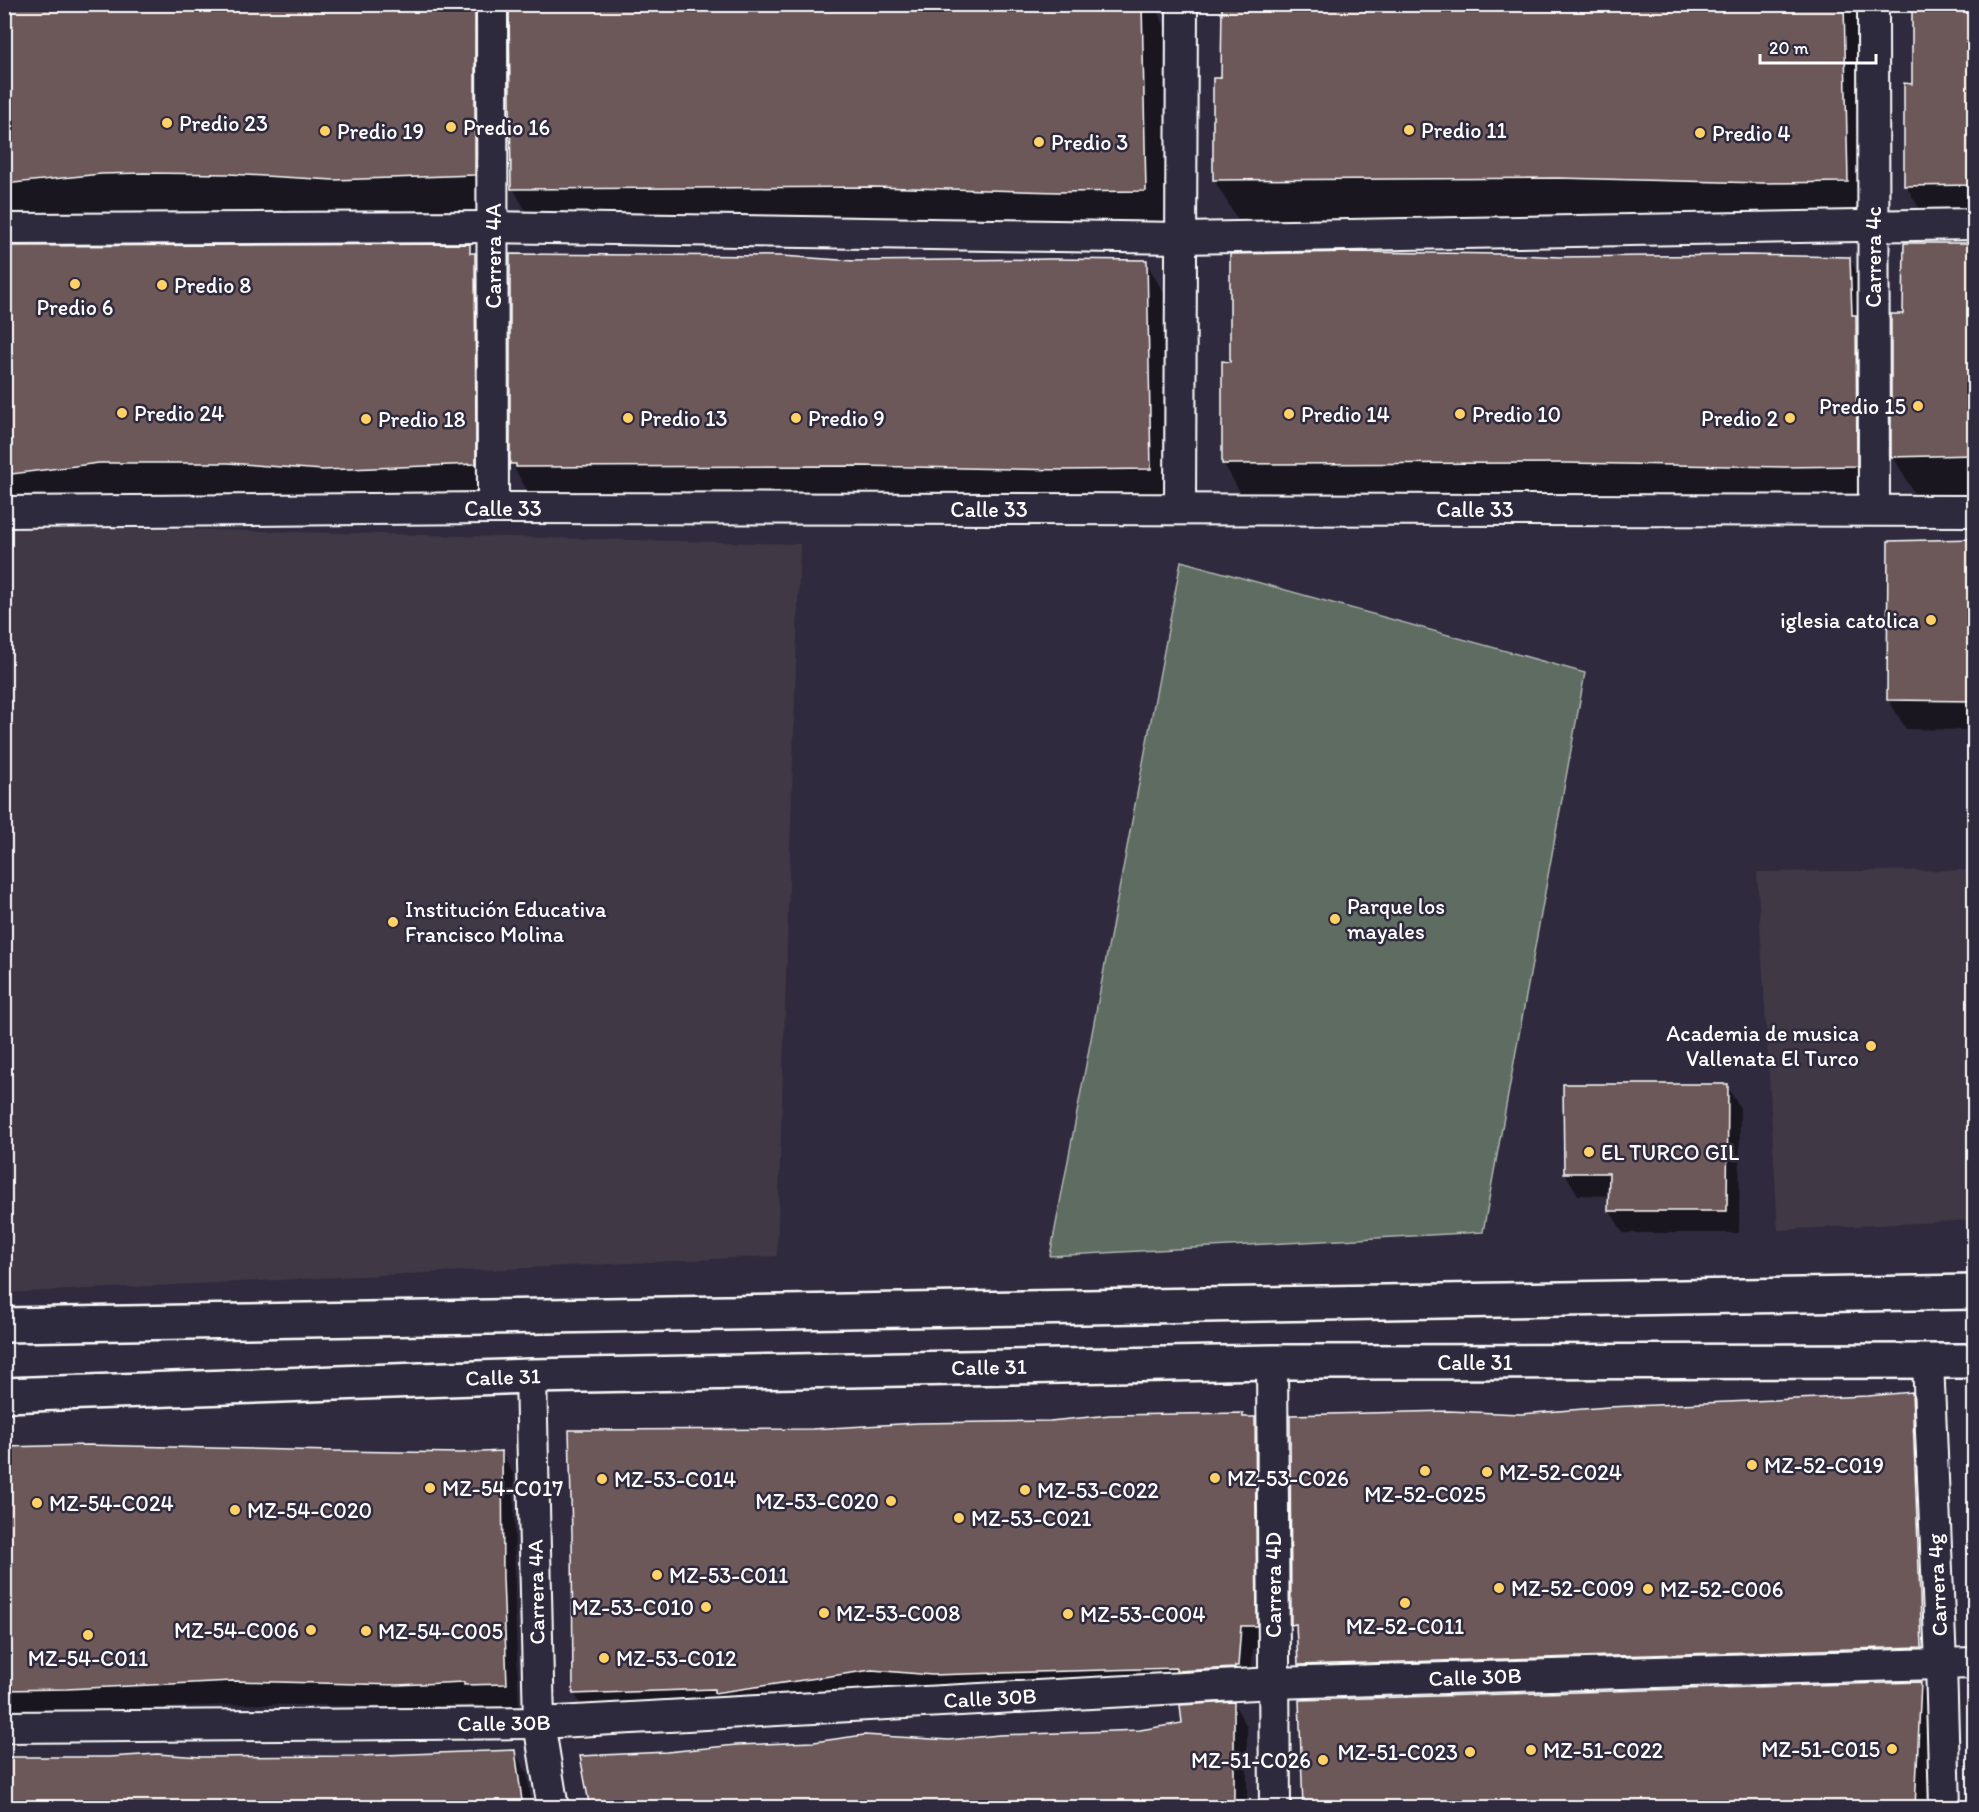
<svg xmlns="http://www.w3.org/2000/svg" width="1979" height="1812" viewBox="0 0 1979 1812" font-family="Itim,sans-serif">
<rect width="100%" height="100%" fill="#2f2a3d"/>
<filter id="ink" filterUnits="userSpaceOnUse"><feTurbulence type="fractalNoise" baseFrequency=".0167" numOctaves="2"/><feDisplacementMap in="SourceGraphic" scale="12" xChannelSelector="R" yChannelSelector="G"/><feConvolveMatrix kernelMatrix="1 2 1 2 8 2 1 2 1" color-interpolation-filters="sRGB"/></filter>
<g filter="url(#ink)">
<g fill="#413845">
<polygon points="4,525 800,544 777,1256 5,1293"/>
<polygon points="1974,870 1974,1220 1778,1230 1757,872"/>
</g>
<polygon fill="#5e6c62" stroke="#aeb6b0" stroke-width="1.5" points="1181,561 1585,673 1483,1232 1050,1256"/>
<g fill="#0007">
<polygon points="4,4 1153,4 1165,26 1170,233 537,231 513,188 511,30 501,38 499,217 38,225 39,248 469,246 499,297 499,506 36,516 37,527 4,526"/>
<polygon points="1223,4 1860,4 1872,224 1239,222 1214,180 1223,80"/>
<polygon points="1914,4 1974,4 1974,227 1930,226 1905,184 1913,85"/>
<polygon points="1905,245 1974,246 1974,498 1917,499 1893,456 1905,316"/>
<polygon points="1849,258 1874,301 1880,508 1248,506 1224,464 1232,363 1559,259"/>
<polygon points="1146,262 1170,304 1175,511 536,506 512,464 854,263"/>
<polygon points="1974,540 1974,730 1906,729 1888,699 1889,542"/>
<polygon points="1727,1086 1740,1108 1739,1233 1623,1233 1610,1211 1610,1196 1578,1195 1565,1173"/>
<polygon points="1911,1394 1924,1416 1935,1656 1312,1687 1299,1665 1298,1634 1293,1624 1868,1397"/>
<polygon points="1242,1414 1245,1419 1254,1418 1267,1441 1269,1648 1253,1649 1251,1688 587,1716 574,1693 812,1430"/>
<polygon points="4,1449 461,1454 501,1452 514,1475 515,1602 519,1706 479,1707 478,1705 412,1707 247,1704 80,1712 4,1712"/>
<polygon points="1920,1684 1931,1704 1927,1808 1304,1808"/>
<polygon points="1234,1704 1247,1727 1247,1808 591,1808 949,1741 1140,1732 1184,1724"/>
<polygon points="514,1751 527,1774 532,1808 4,1808 201,1758 358,1757"/>
</g>
<g fill="#6c5959" stroke="#fff" stroke-width="1.5">
<polygon points="4,4 475,4 475,175 334,180 229,174 144,173 101,174 4,184"/>
<polygon points="509,4 1142,4 1146,191 1059,192 872,187 511,189"/>
<polygon points="1222,4 1844,4 1848,182 1761,183 1558,178 1213,180 1213,78 1221,78"/>
<polygon points="1912,4 1974,4 1974,185 1904,186 1904,83 1912,84"/>
<polygon points="1904,243 1974,243 1974,455 1891,457 1891,314 1903,314"/>
<polygon points="470,244 470,253 475,253 476,464 323,470 228,463 99,463 4,475 4,246"/>
<polygon points="1358,252 1501,254 1559,257 1744,255 1850,257 1852,315 1856,315 1857,466 1784,467 1567,463 1222,464 1222,361 1230,362 1230,254"/>
<polygon points="510,254 782,256 854,261 1052,259 1147,260 1151,469 1064,470 861,466 516,467 516,464 510,464"/>
<polygon points="1974,539 1974,701 1887,700 1888,541"/>
<polygon points="1563,1084 1728,1084 1727,1211 1608,1211 1609,1173 1564,1173"/>
<polygon points="1912,1392 1922,1647 1298,1665 1296,1624 1291,1625 1290,1415 1448,1411 1521,1414 1608,1407 1868,1396"/>
<polygon points="1243,1413 1243,1417 1255,1417 1257,1626 1241,1626 1238,1666 1235,1666 1235,1668 1176,1671 1176,1668 932,1675 872,1670 714,1693 714,1689 573,1694 572,1533 569,1430 812,1429 918,1423 1050,1421 1110,1415"/>
<polygon points="87,1445 334,1451 461,1453 502,1451 503,1578 507,1684 464,1685 464,1682 398,1685 233,1681 67,1689 4,1690 4,1447"/>
<polygon points="1921,1682 1915,1808 1303,1808 1299,1700"/>
<polygon points="1234,1702 1234,1808 590,1808 580,1756 667,1752 736,1745 814,1742 864,1735 949,1740 999,1735 1140,1730 1182,1723 1180,1705"/>
<polygon points="515,1750 523,1808 4,1808 4,1757 109,1757 157,1754 201,1757 358,1756"/>
</g>
<g fill="none" stroke-linecap="round" stroke-linejoin="round">
<defs>
<g id="minor">
<polyline points="492,4 493,508"/>
<polyline points="1873,4 1874,510"/>
<polyline points="4,229 493,227 1181,238 1974,224"/>
<polyline points="1180,509 1182,4"/>
<polyline points="4,512 493,508 1974,511"/>
<polyline points="1272,1362 1275,1808"/>
<polyline points="1928,1362 1941,1663 1945,1808"/>
<polyline points="531,1376 539,1723 553,1808"/>
<polyline points="4,1727 539,1723 1274,1683 1974,1663"/>
</g>
<g id="tertiary">
<polyline points="4,1325 1974,1292"/>
<polyline points="4,1395 531,1376 1272,1362 1974,1361"/>
</g>
</defs>
<use href="#minor" stroke="#fff" stroke-width="34"/>
<use href="#tertiary" stroke="#fff" stroke-width="38"/>
<use href="#minor" stroke="#2f2a3d" stroke-width="30"/>
<use href="#tertiary" stroke="#2f2a3d" stroke-width="33"/>
</g>
</g>
<g fill="#ffd166" stroke="#2f2a3d" stroke-width="2">
<circle cx="167" cy="123" r="6"/>
<circle cx="451" cy="127" r="6"/>
<circle cx="1409" cy="130" r="6"/>
<circle cx="325" cy="131" r="6"/>
<circle cx="1700" cy="133" r="6"/>
<circle cx="1039" cy="142" r="6"/>
<circle cx="75" cy="284" r="6"/>
<circle cx="162" cy="285" r="6"/>
<circle cx="1918" cy="406" r="6"/>
<circle cx="122" cy="413" r="6"/>
<circle cx="1289" cy="414" r="6"/>
<circle cx="1460" cy="414" r="6"/>
<circle cx="628" cy="418" r="6"/>
<circle cx="796" cy="418" r="6"/>
<circle cx="1790" cy="418" r="6"/>
<circle cx="366" cy="419" r="6"/>
<circle cx="1931" cy="620" r="6"/>
<circle cx="1335" cy="919" r="6"/>
<circle cx="393" cy="922" r="6"/>
<circle cx="1871" cy="1046" r="6"/>
<circle cx="1589" cy="1152" r="6"/>
<circle cx="1752" cy="1465" r="6"/>
<circle cx="1425" cy="1471" r="6"/>
<circle cx="1487" cy="1472" r="6"/>
<circle cx="1215" cy="1478" r="6"/>
<circle cx="602" cy="1479" r="6"/>
<circle cx="430" cy="1488" r="6"/>
<circle cx="1025" cy="1490" r="6"/>
<circle cx="891" cy="1501" r="6"/>
<circle cx="37" cy="1503" r="6"/>
<circle cx="235" cy="1510" r="6"/>
<circle cx="959" cy="1518" r="6"/>
<circle cx="657" cy="1575" r="6"/>
<circle cx="1499" cy="1588" r="6"/>
<circle cx="1648" cy="1589" r="6"/>
<circle cx="1405" cy="1603" r="6"/>
<circle cx="706" cy="1607" r="6"/>
<circle cx="824" cy="1613" r="6"/>
<circle cx="1068" cy="1614" r="6"/>
<circle cx="311" cy="1630" r="6"/>
<circle cx="366" cy="1631" r="6"/>
<circle cx="88" cy="1635" r="6"/>
<circle cx="604" cy="1658" r="6"/>
<circle cx="1892" cy="1749" r="6"/>
<circle cx="1531" cy="1750" r="6"/>
<circle cx="1470" cy="1752" r="6"/>
<circle cx="1323" cy="1760" r="6"/>
</g>
<g text-anchor="middle" dominant-baseline="central" stroke-width="5" stroke-linejoin="round" paint-order="stroke">
<g font-size="22" fill="#fff" stroke="#2f2a3d" text-anchor="start">
<text x="179" y="123">Predio 23</text>
<text x="463" y="127">Predio 16</text>
<text x="1421" y="130">Predio 11</text>
<text x="337" y="131">Predio 19</text>
<text x="1712" y="133">Predio 4</text>
<text x="1051" y="142">Predio 3</text>
<text x="174" y="285">Predio 8</text>
<text x="75" y="307" text-anchor="middle">Predio 6</text>
<text x="1906" y="406" text-anchor="end">Predio 15</text>
<text x="134" y="413">Predio 24</text>
<text x="1301" y="414">Predio 14</text>
<text x="1472" y="414">Predio 10</text>
<text x="640" y="418">Predio 13</text>
<text x="808" y="418">Predio 9</text>
<text x="1778" y="418" text-anchor="end">Predio 2</text>
<text x="378" y="419">Predio 18</text>
<text x="1919" y="620" text-anchor="end">iglesia catolica</text>
<text x="1347" y="906">Parque los<tspan x="1347" dy="25">mayales</tspan></text>
<text x="405" y="909">Institución Educativa<tspan x="405" dy="25">Francisco Molina</tspan></text>
<text x="1859" y="1033" text-anchor="end">Academia de musica<tspan x="1859" dy="25">Vallenata El Turco</tspan></text>
<text x="1601" y="1152">EL TURCO GIL</text>
<text x="1764" y="1465">MZ-52-C019</text>
<text x="1499" y="1472">MZ-52-C024</text>
<text x="1227" y="1478">MZ-53-C026</text>
<text x="614" y="1479">MZ-53-C014</text>
<text x="442" y="1488">MZ-54-C017</text>
<text x="1037" y="1490">MZ-53-C022</text>
<text x="1425" y="1494" text-anchor="middle">MZ-52-C025</text>
<text x="879" y="1501" text-anchor="end">MZ-53-C020</text>
<text x="49" y="1503">MZ-54-C024</text>
<text x="247" y="1510">MZ-54-C020</text>
<text x="971" y="1518">MZ-53-C021</text>
<text x="669" y="1575">MZ-53-C011</text>
<text x="1511" y="1588">MZ-52-C009</text>
<text x="1660" y="1589">MZ-52-C006</text>
<text x="694" y="1607" text-anchor="end">MZ-53-C010</text>
<text x="836" y="1613">MZ-53-C008</text>
<text x="1080" y="1614">MZ-53-C004</text>
<text x="1405" y="1626" text-anchor="middle">MZ-52-C011</text>
<text x="299" y="1630" text-anchor="end">MZ-54-C006</text>
<text x="378" y="1631">MZ-54-C005</text>
<text x="88" y="1658" text-anchor="middle">MZ-54-C011</text>
<text x="616" y="1658">MZ-53-C012</text>
<text x="1880" y="1749" text-anchor="end">MZ-51-C015</text>
<text x="1543" y="1750">MZ-51-C022</text>
<text x="1458" y="1752" text-anchor="end">MZ-51-C023</text>
<text x="1311" y="1760" text-anchor="end">MZ-51-C026</text>
</g>
<g font-size="22" fill="#fff" stroke="#2f2a3d">
<text transform="translate(493 256) rotate(-90)">Carrera 4A</text>
<text transform="translate(1873 257) rotate(-90)">Carrera 4c</text>
<text x="503" y="508">Calle 33</text>
<text x="989" y="509">Calle 33</text>
<text x="1475" y="509">Calle 33</text>
<text x="1475" y="1362">Calle 31</text>
<text transform="translate(989 1367) rotate(-1)">Calle 31</text>
<text transform="translate(503 1377) rotate(-2)">Calle 31</text>
<text transform="translate(1273 1585) rotate(-90)">Carrera 4D</text>
<text transform="translate(1937 1585) rotate(-93)">Carrera 4g</text>
<text transform="translate(536 1592) rotate(-91)">Carrera 4A</text>
<text transform="translate(1475 1677) rotate(-2)">Calle 30B</text>
<text transform="translate(990 1698) rotate(-3)">Calle 30B</text>
<text transform="translate(504 1723) rotate(-1)">Calle 30B</text>
</g>
</g>
<rect width="1979" height="1812" fill="none" stroke="#2f2a3d" stroke-width="24"/>
<rect x="12" y="12" width="1955" height="1788" fill="none" stroke="#fff" stroke-width="2" filter="url(#ink)"/>
<path d="M1760 54v9h116v-9" fill="none" stroke="#ffffff" stroke-width="3"/>
<text x="1769" y="54" font-size="18" fill="#ffffff" stroke="#2f2a3d" stroke-width="4.5" paint-order="stroke">20 m</text>
</svg>
